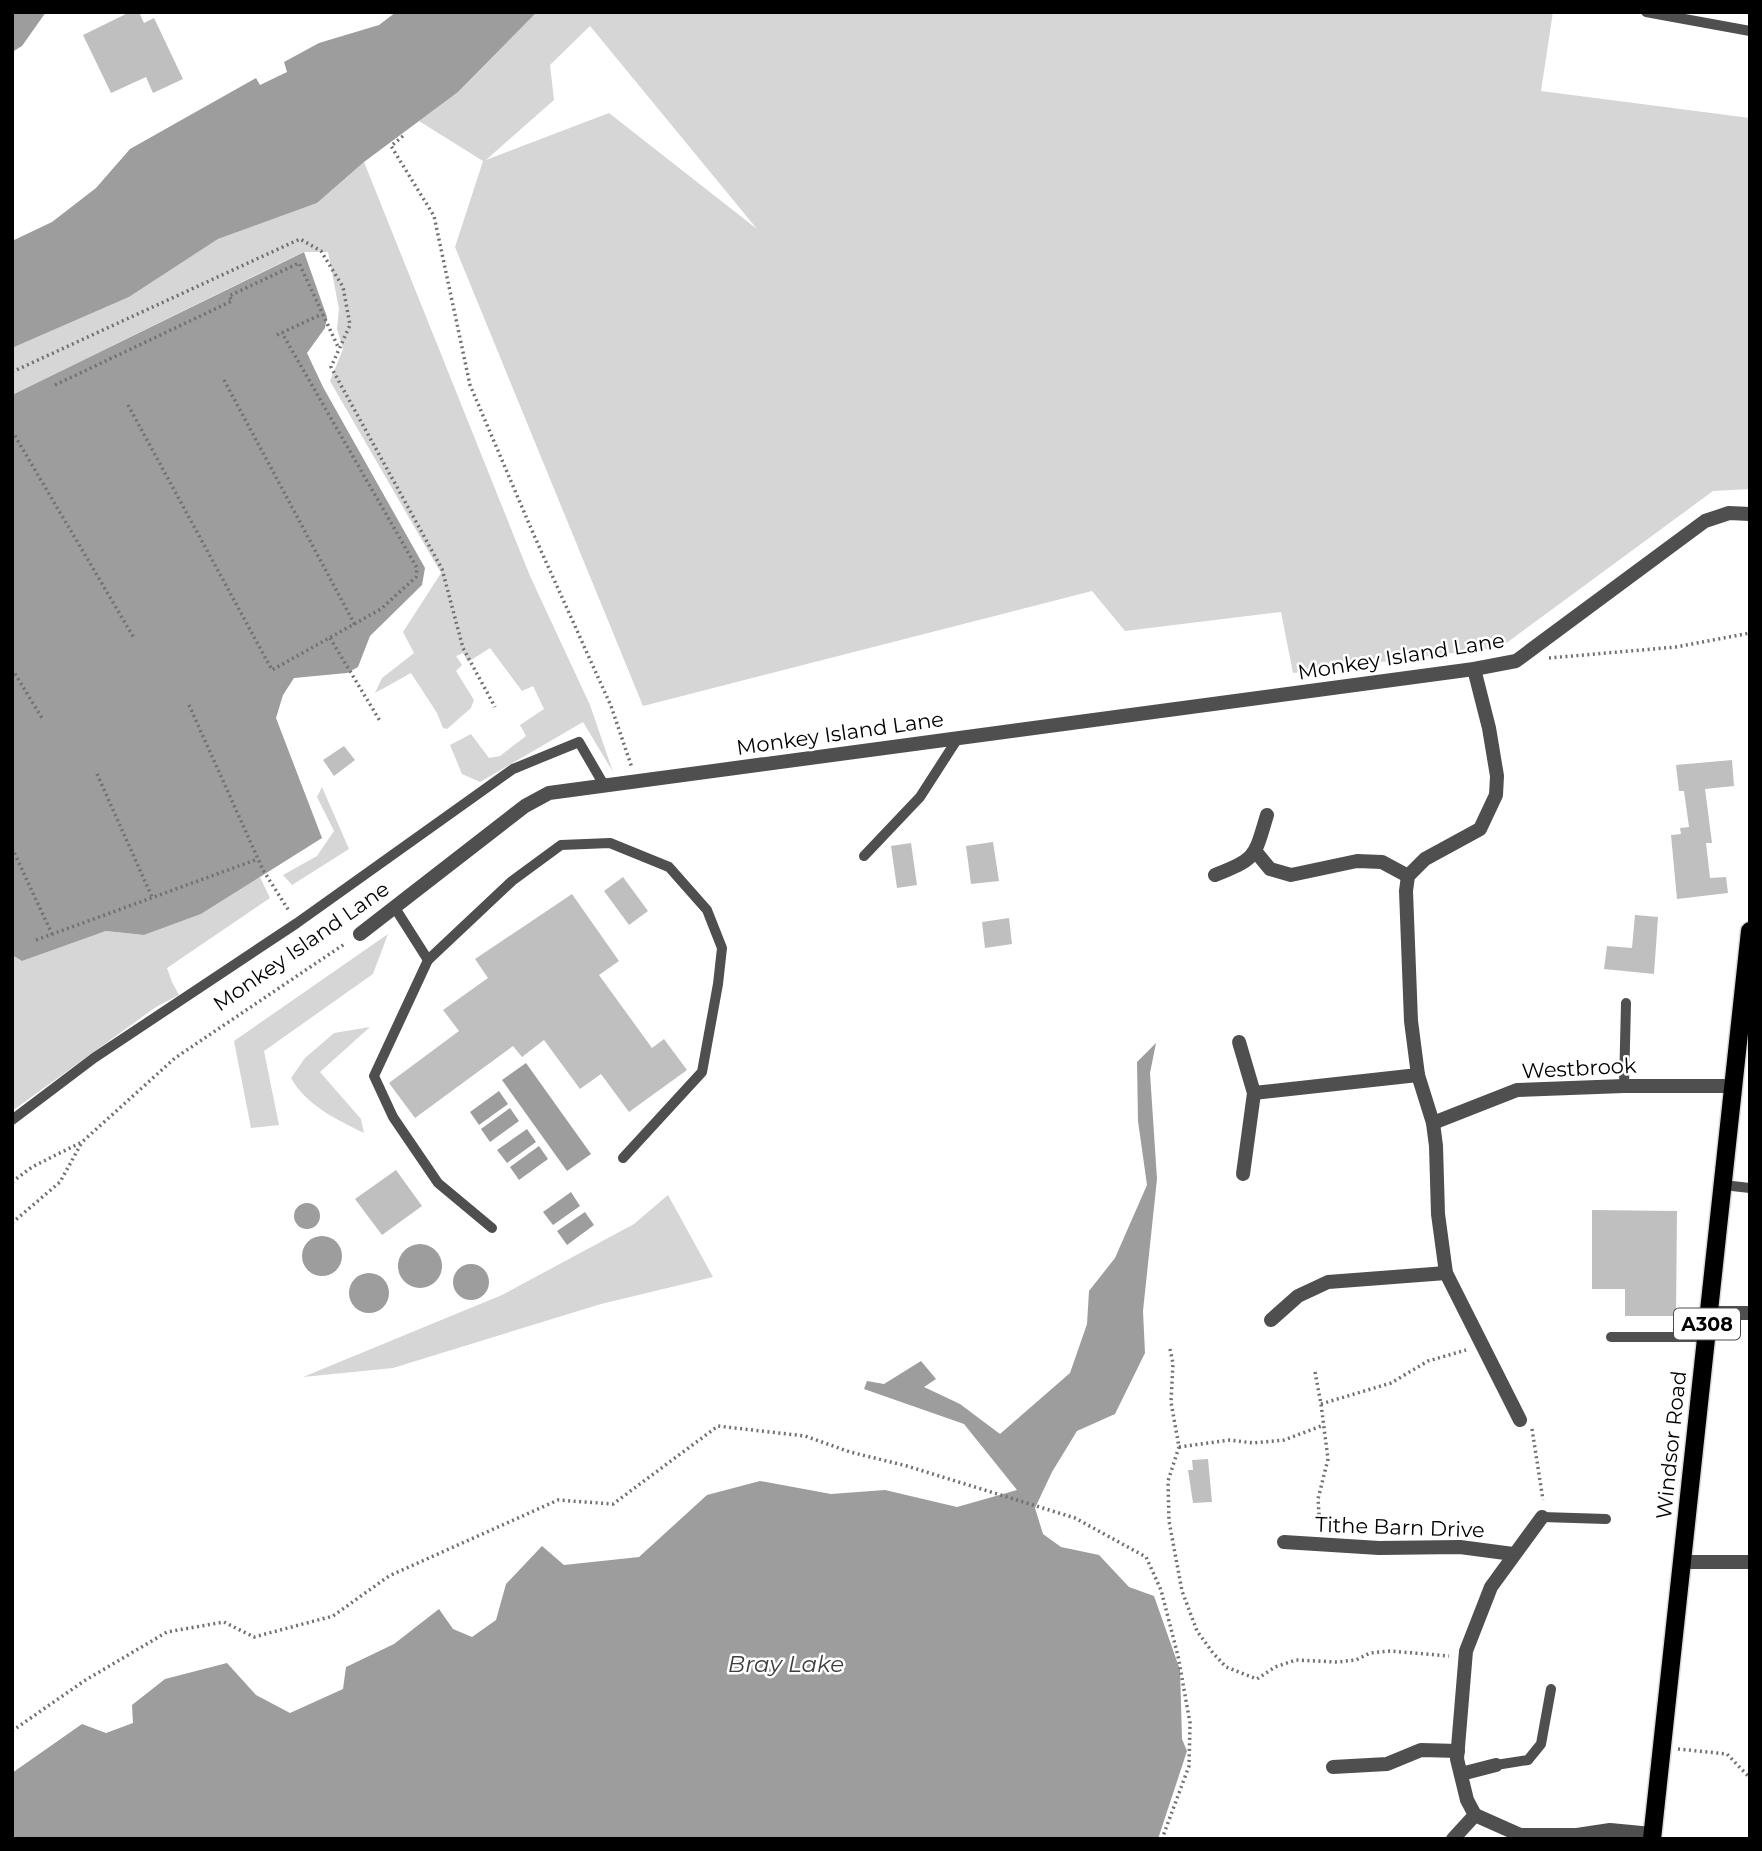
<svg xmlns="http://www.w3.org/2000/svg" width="1762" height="1851" viewBox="0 0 1762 1851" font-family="Montserrat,sans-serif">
<rect width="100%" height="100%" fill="#fff"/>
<g fill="#d6d6d6" fill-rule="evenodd">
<path d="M537 12H1553L1541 91 1750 118V489L1713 491 1501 647 1293 673 1281 612 1125 631 1092 591 643 706 455 247 483 161 419 121 458 92ZM590 26 757 229 609 113 486 160 554 100 550 65Z"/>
<polygon points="364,162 530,576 590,705 613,772 583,722 480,782 462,774 450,745 471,734 489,758 500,756 526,736 520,725 544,709 533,686 522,691 490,648 468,662 463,653 456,656 462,665 456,671 474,700 471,708 447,729 443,728 437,713 411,673 375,693 382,678 414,653 403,632 441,573 330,381 343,349 337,329 339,309 328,252 303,252 12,395 12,348 129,297 218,239 317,203"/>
<polygon points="322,787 349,849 292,885 283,875 317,856 334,831 317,797"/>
<polygon points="260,877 270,898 167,968 172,982 179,995 156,1007 12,1111 12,955 22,961 106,931 144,935 201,914"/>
<polygon points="388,934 373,974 264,1051 279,1125 251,1128 234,1041"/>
<path d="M370 1027 320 1072 361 1119 364 1133C337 1120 305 1104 291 1078L305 1058 334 1033Z"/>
<polygon points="668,1195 713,1277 601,1304 393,1368 303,1377 502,1295 634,1224"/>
</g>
<g fill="#9d9d9d">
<polygon points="12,12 46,12 22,46 12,52"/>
<polygon points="396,12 537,12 458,92 364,162 317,203 218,239 129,297 12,348 12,241 52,222 96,188 130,149 256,78 260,85 287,72 284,62 319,43 379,25"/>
<polygon points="304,252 327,317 325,328 307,353 323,387 425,568 422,585 370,636 358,667 347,673 294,678 283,695 276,718 322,838 201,914 144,935 106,931 22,961 12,955 12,395"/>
<polygon points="1156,1043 1150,1073 1157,1179 1143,1311 1145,1353 1115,1414 1077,1431 1052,1472 1035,1508 1043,1534 1061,1547 1099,1555 1129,1587 1154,1596 1180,1670 1182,1739 1187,1751 1158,1839 12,1839 12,1773 82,1724 106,1733 133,1723 132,1705 165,1679 227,1663 256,1695 290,1713 343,1689 346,1667 394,1644 439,1609 453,1629 472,1637 496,1620 506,1584 542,1546 564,1565 639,1557 707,1495 760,1481 831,1494 885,1490 957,1507 1017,1490 964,1424 864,1389 867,1381 884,1384 921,1361 936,1379 924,1387 960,1404 1000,1434 1070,1373 1087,1324 1089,1291 1115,1258 1147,1185 1138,1121 1137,1062"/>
<polygon points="526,1063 591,1154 567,1171 502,1080"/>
<polygon points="499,1091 508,1104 479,1125 470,1112"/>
<polygon points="510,1108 519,1121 490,1142 481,1129"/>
<polygon points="527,1129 536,1142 507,1163 497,1150"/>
<polygon points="539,1146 548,1159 519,1180 510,1167"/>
<polygon points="571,1192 580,1206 553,1225 543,1212"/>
<circle cx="307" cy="1216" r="13"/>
<polygon points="585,1212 594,1225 567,1245 557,1231"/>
<circle cx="322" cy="1256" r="20"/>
<circle cx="420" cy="1266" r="22"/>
<circle cx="471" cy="1282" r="18"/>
<circle cx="369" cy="1293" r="20"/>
</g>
<g fill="#bfbfbf">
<polygon points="130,12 139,12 144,23 154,18 183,79 153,93 146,77 111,93 83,35"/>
<polygon points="344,746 355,760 334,776 323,760"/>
<polygon points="1732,760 1734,786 1705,789 1712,843 1706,843 1710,878 1726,877 1728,893 1677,899 1671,835 1681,834 1680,828 1689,827 1684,791 1679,791 1676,765"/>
<polygon points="993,842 999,881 971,884 966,846"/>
<polygon points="911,843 917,885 897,888 891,846"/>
<polygon points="623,877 648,911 629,925 604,891"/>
<polygon points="572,894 619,961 599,975 652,1048 664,1039 687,1070 629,1112 601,1074 580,1089 544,1040 522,1057 513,1046 415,1118 389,1083 459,1031 443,1010 488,978 475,959"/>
<polygon points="1635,915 1658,917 1654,974 1604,969 1607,946 1632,948"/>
<polygon points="1009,918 1012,944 985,948 982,922"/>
<polygon points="396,1170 422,1206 382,1235 355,1199"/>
<polygon points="1592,1210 1677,1211 1676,1316 1625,1316 1625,1289 1592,1289"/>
<polygon points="1208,1459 1212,1502 1193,1503 1188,1470 1193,1470 1192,1460"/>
</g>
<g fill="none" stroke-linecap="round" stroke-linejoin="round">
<defs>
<polyline id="primary" points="1652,1839 1750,931"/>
</defs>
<use href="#primary" stroke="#dbdbdb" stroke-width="21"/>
<g stroke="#717171" stroke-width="3.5" stroke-dasharray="2 3.5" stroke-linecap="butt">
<polyline points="403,136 391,146 434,216 470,385 533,533 611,706 632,768"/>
<polyline points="277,335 322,314"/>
<polyline points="12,372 300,239 321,251 343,287 350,325 331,367 442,569 463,648 495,707"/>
<polyline points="224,380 355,625"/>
<polyline points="55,385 232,301 229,296 299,263 339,349"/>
<polyline points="128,405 272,670 381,609 416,577 417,568 282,333"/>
<polyline points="12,431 134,638"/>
<polyline points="330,638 380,721"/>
<polyline points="1549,658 1676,647 1750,633"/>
<polyline points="12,669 42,718"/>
<polyline points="189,705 263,870 289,911"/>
<polyline points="97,774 152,897"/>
<polyline points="12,848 52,934"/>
<polyline points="36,940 258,859"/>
<polyline points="12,1182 32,1167 82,1142 175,1058 346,943"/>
<polyline points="12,1223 60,1182 81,1144"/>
<polyline points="1170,1349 1173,1363 1171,1402 1179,1447 1168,1481 1169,1521 1182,1591 1197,1631 1213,1653 1226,1667 1257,1679 1275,1667 1296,1660 1337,1662 1356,1660 1370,1653 1390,1651 1449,1656"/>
<polyline points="1315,1372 1321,1404 1328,1459 1318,1499 1320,1529"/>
<polyline points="1321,1404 1391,1383 1428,1361 1466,1350"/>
<polyline points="1532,1429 1543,1500"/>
<polyline points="1179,1447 1230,1440 1253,1443 1284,1440 1324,1425"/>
<polyline points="12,1731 84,1681 167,1632 224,1622 254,1637 333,1616 389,1576 558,1500 613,1504 718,1426 805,1436 850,1452 907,1466 1075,1518 1146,1557 1161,1590 1178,1656 1190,1723 1189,1766 1162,1839"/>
<polyline points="1678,1749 1727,1754 1750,1778"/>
</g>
<g stroke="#4f4f4f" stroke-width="10">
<polyline points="1646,12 1750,31"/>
<polyline points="864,856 920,797 958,738"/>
<polyline points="395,908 428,960 512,881 561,845 610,843 669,867 707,910 722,948 718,984 702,1072 623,1158"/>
<polyline points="428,960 374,1076 393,1117 438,1183 492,1228"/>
<polyline points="1624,1086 1626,1003"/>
<polyline points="12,1120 94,1058 297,923 513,769 579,742 604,785"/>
<polyline points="1723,1185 1750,1188"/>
<polyline points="1611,1337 1706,1337"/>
<polyline points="1542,1517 1606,1519"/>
<polyline points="1496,1765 1528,1760 1541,1744 1551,1689"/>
</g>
<g stroke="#4f4f4f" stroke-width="14">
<polyline points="1474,669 1489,728 1497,776 1496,795 1480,829 1425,859 1408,876 1406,891 1411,1021 1418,1075 1433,1123 1436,1146 1438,1214 1446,1273 1520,1420"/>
<polyline points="1256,852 1270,869 1291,875 1357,861 1382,862 1408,876"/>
<path d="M1215 875C1257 858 1254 858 1267 815"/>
<polyline points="360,934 525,806 549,793 1474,669 1516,661 1705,521 1729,513 1750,514"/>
<polyline points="1239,1042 1254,1093 1243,1174"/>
<polyline points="1254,1093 1418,1075"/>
<polyline points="1433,1123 1517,1090 1624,1086 1733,1086"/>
<polyline points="1709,1313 1750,1313"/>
<polyline points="1271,1320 1298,1296 1328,1282 1446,1273"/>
<polyline points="1542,1517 1491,1587 1466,1651 1457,1759 1467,1800 1475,1815 1520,1835 1577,1835 1610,1830 1652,1834"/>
<polyline points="1284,1542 1379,1548 1460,1547 1513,1554"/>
<polyline points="1682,1562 1750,1562"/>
<polyline points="1333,1767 1387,1764 1421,1750 1458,1751"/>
<polyline points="1461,1774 1496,1765"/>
<polyline points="1453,1839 1475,1815"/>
</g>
<use href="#primary" stroke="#000" stroke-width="18"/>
</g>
<g text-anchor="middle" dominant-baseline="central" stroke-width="5" stroke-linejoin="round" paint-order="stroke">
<rect fill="#fff" stroke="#4c4c4c" stroke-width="2" x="1674" y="1308.5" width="66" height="31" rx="5"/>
<g font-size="19" font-weight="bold" fill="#000">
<text x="1707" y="1324">A308</text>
</g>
<g font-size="21" fill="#000" stroke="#fff">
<text transform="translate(1401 656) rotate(-9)">Monkey Island Lane</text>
<text transform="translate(840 733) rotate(-8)">Monkey Island Lane</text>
<text transform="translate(301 946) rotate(-35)">Monkey Island Lane</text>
<text transform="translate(1579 1068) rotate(-3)">Westbrook</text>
<text transform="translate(1671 1445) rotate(-84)">Windsor Road</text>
<text transform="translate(1400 1527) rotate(2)">Tithe Barn Drive</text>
</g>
<g font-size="23" font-style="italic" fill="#3e3e3e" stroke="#fff">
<text x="786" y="1664">Bray Lake</text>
</g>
</g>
<rect width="1762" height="1851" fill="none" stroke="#000000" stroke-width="28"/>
</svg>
